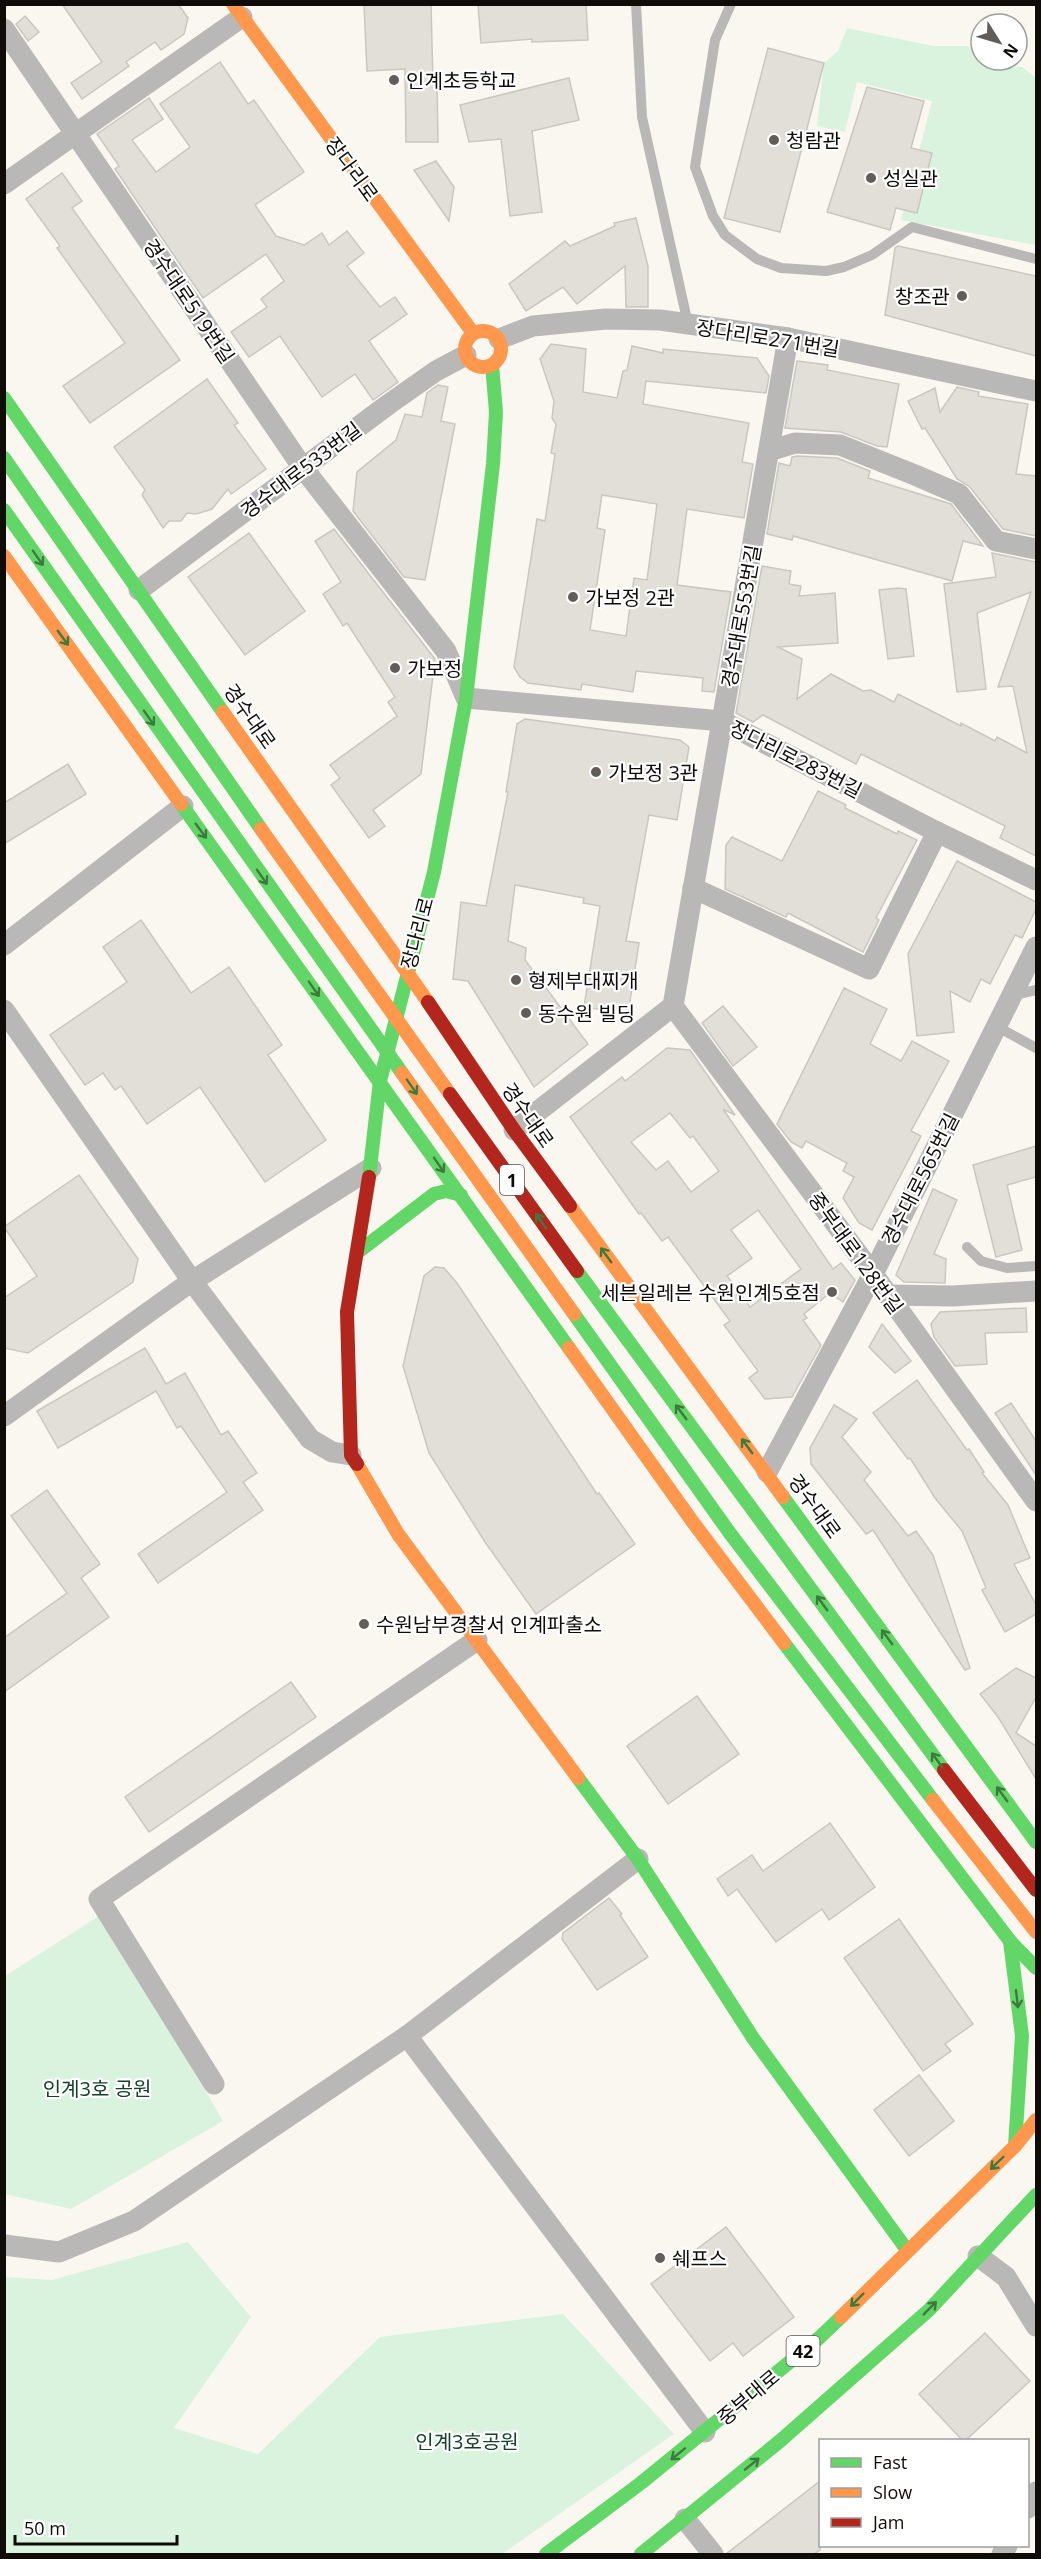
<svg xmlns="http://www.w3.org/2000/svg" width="1041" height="2559" viewBox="0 0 1041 2559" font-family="'Open Sans','Noto Sans KR',sans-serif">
<rect width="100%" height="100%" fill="#faf7f0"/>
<g fill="#daf3de">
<polygon points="847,28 933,46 967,46 981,51 981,60 996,60 1012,68 1021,66 1036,78 1036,245 901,220 932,101 857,82 845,132 817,126 824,63 838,51"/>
<polygon points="102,1914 223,2121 71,2209 5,2194 5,1976"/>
<polygon points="188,2242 251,2317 174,2428 258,2454 380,2337 563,2314 674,2434 502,2554 5,2554 5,2277 52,2280"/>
</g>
<g fill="#e2dfd9" stroke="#c9c7c1" stroke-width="1.5" fill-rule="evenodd">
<polygon points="62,4 178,4 188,18 184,34 161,50 155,42 126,62 129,66 82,99 71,83 102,62"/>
<polygon points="364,4 431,4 433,83 437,83 438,142 406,142 405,69 367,71"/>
<polygon points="478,4 586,4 588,40 532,42 532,39 481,43"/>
<polygon points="25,16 39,32 28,41 16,24"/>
<polygon points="768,48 824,63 780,232 724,218"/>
<polygon points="220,62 248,104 254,100 304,172 255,205 276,236 304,245 322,233 329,245 347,231 364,253 347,266 380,307 395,297 407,314 369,341 398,382 373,400 355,374 322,397 280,336 249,357 231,332 267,307 261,299 284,281 266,254 203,298 115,169 119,166 97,134 149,98 163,119 132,140 156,172 190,147 160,104"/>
<polygon points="569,78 579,120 532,131 542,212 510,216 501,139 469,142 460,105"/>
<polygon points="867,87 924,101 911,148 932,153 917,213 896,208 890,230 827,212"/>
<polygon points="436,161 454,187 449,221 414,170"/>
<polygon points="62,173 82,201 72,208 180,360 90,423 63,386 125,343 57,248 60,246 26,199"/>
<polygon points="636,218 648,266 648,307 626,307 625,266 577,304 563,287 526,311 509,284 565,241 570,246 615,226 614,223"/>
<polygon points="898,246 1036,276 1036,356 885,315 895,248"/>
<path d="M551 344 586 349 583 392 617 398 623 371 627 370 632 346 663 353V349L757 358 769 376 766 393 646 381 643 404 749 423 742 462 753 464 744 518 687 509 677 585 731 592 714 692 702 691 703 678 636 671 633 692 582 684 581 690 528 683 520 677 514 667 537 519 545 521 555 454 551 453 556 424 552 418 554 401 540 359ZM602 495 657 504 647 580 634 578 626 636 590 630 605 530 597 528Z"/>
<polygon points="797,361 828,365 827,370 899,384 887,447 877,446 841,432 785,428"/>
<polygon points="207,379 238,423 234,425 266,469 231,494 228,489 212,509 196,514 187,513 181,521 169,521 163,528 142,495 145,490 114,447"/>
<polygon points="438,385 448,387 441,421 455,424 425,580 404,577 353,511 357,472 396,440 405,414 422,417 427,393"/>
<polygon points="957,387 979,392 978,396 1028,404 1016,474 1036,476 1036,536 1003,529 969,486 957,479 925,428 922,429 908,401 935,388 940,412"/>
<polygon points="797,456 837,458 870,471 868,478 951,504 983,546 963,541 952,581 793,536 792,540 767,534 779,463 790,466 792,457"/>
<polygon points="334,529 435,659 421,774 373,810 385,826 369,838 331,785 340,778 330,765 397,716 388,702 395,697 347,623 343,626 323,594 341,582 315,541"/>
<polygon points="249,533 305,611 245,655 188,577"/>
<polygon points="992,553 1036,562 1036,856 1000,838 1005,826 861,754 856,764 763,715 753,722 736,713 762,566 791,571 789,584 801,586 799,596 835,593 838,643 778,647 802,659 797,699 831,674 863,691 871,690 894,702 898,694 961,726 961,723 995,741 997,737 1027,753 1013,686 998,687 1031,592 977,613 986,689 957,692 944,584 996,577"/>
<polygon points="898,588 906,589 914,656 888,659 879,590"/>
<polygon points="525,719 680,740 689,747 677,820 649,815 626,941 639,943 628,1014 584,1007 600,906 583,903 584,898 515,885 508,941 526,948 525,960 588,1044 534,1087 468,981 453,979 461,902 486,906 508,792 506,792 517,724"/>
<polygon points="68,764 86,794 4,844 4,803"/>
<polygon points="818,791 846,805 845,808 897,834 898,831 917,840 876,918 879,920 863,952 788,913 786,917 725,889 726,845 732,837 782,861"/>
<polygon points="957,861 1036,902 1036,909 1022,938 1015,935 990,984 981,979 970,1002 950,991 954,1032 917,1036 908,954"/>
<polygon points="141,920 191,993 229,967 282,1045 268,1055 326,1140 265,1182 200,1087 147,1124 121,1086 115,1090 103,1073 85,1085 50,1035 127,982 103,947"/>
<polygon points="844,988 887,1009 870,1044 901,1061 912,1041 949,1061 911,1131 921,1136 872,1230 859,1223 843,1198 854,1177 843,1171 847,1163 806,1141 802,1148 791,1142 777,1124"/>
<polygon points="723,1006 757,1047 733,1066 702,1023"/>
<path d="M667 1048 690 1050 735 1115 723 1109 833 1269 841 1263 855 1280 843 1302 830 1293 804 1314 807 1318 803 1320 821 1345 792 1397 765 1399 749 1378 758 1371 724 1325 730 1321 668 1237 662 1241 641 1213 639 1214 570 1117 622 1077 625 1081ZM670 1113 690 1138 693 1136 719 1171 691 1192 668 1161 656 1170 631 1142ZM758 1210 801 1269 750 1307 727 1276 752 1258 731 1230Z"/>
<polygon points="1036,1146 1036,1177 1007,1185 1022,1250 996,1257 973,1165"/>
<polygon points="79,1175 138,1259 133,1282 28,1353 4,1348 4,1298 37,1276 4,1227"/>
<polygon points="933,1189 957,1200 934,1254 946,1259 945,1283 904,1282 896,1275"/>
<polygon points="435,1267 444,1268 457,1283 597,1494 599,1493 635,1544 536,1614 485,1542 429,1453 403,1366 424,1276"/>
<polygon points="1026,1308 1027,1332 985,1333 987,1364 955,1366 934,1337 931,1324 940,1312"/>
<polygon points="882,1324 911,1361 895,1373 869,1347"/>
<polygon points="145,1348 166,1384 185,1373 221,1435 228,1431 257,1473 243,1482 263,1510 158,1583 138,1554 227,1492 181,1426 177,1428 156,1391 58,1448 37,1411"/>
<polygon points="917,1380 967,1450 969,1449 984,1472 982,1473 1008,1505 1030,1558 1014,1564 1036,1605 1036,1614 1005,1632 982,1590 986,1588 962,1531 935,1498 910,1458 908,1459 873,1413"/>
<polygon points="1011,1403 1036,1441 1036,1475 995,1413"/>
<polygon points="834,1405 857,1419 842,1437 871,1472 864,1480 908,1536 916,1531 933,1555 970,1668 965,1670 873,1530 866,1534 811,1464 810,1448"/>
<polygon points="47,1490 100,1564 81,1578 109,1617 4,1692 4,1638 67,1593 11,1516"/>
<polygon points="1016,1668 1036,1678 1036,1697 1016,1733 1036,1746 1036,1779 998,1717 980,1694"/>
<polygon points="291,1682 316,1717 149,1832 125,1797"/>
<polygon points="697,1696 739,1754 668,1804 627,1746"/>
<polygon points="830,1823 875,1887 829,1920 822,1909 776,1942 737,1889 728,1896 717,1879 752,1855 763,1871"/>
<polygon points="609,1898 622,1914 620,1915 648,1957 597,1990 562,1939 563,1933"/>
<polygon points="899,1919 973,2024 945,2044 951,2051 923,2071 844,1958"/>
<polygon points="919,2075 954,2121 909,2156 874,2110"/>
<polygon points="726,2227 794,2317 743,2356 733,2343 710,2361 651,2284"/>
<polygon points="985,2333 1030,2381 966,2440 962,2440 919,2394"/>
<polygon points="820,2481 820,2550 814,2554 726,2554"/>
</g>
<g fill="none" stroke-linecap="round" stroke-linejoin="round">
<g stroke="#b9b8b7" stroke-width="10">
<polyline points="636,4 642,117 688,324"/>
<polyline points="731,4 715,40 695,167 713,216 725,235 757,259 781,268 826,271 844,267 872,255 912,227 1036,259"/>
<polyline points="1014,995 1036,990"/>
<polyline points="996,1026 1036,1048"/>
<polyline points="967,1247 981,1261 1007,1268 1036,1266"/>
</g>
<g stroke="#b9b8b7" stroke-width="21">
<polyline points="4,29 303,468 446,651 466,698 722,721 937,832 1036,880"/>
<polyline points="4,184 242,17"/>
<polyline points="499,339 533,326 606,319 660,320 788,338 1036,391"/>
<polyline points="769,451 795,443 840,445 915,475 959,494 996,541 1036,549"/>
<polyline points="139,590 389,404 436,371 466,355"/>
<polyline points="693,888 869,969 937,832"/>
<polyline points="4,945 183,806"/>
<polyline points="673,1006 873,1274 1036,1501"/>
<polyline points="4,1010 192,1281 310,1439 332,1452 351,1455"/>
<polyline points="514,1130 673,1006 788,338"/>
<polyline points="888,1295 953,1296 1036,1291"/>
<polyline points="4,1416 192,1281 371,1168"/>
<polyline points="767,1472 873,1274 1036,947"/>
<polyline points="407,2036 705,2432"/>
<polyline points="214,2084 99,1899 477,1640"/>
<polyline points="4,2245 59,2252 134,2221 407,2036 638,1859"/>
<polyline points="978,2256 1006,2277 1036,2326"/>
<polyline points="1028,2508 1036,2492"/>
<polyline points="685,2519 713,2554"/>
<polyline points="1002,2554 1007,2546"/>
</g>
<g stroke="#63d668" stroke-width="14">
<polyline points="4,398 223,712"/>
<polyline points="181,804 569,1348"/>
<polyline points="369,1177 380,1081 434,872 466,698 493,464 496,412 492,365"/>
<polyline points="358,1252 434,1194 446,1191 461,1195"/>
<polyline points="783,1497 1036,1842"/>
<polyline points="784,1643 1010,1941 1036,1968"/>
<polyline points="578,1778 638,1859 753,2038 907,2250"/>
<polyline points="1010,1941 1022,2036 1015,2146"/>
<polyline points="546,2554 641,2483 819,2338 841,2317"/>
<polyline points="641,2554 780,2441 929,2310 1036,2195"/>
</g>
<g stroke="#ff974d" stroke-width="14">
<polyline points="233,4 473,333"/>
<circle cx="483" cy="349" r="18"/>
<polyline points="4,556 181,804"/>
<polyline points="223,712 428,1002"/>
<polyline points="570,1206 783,1497"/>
<polyline points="569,1348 692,1521 784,1643"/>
<polyline points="357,1464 398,1534 578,1778"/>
<polyline points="841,2317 1015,2146 1036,2120"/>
</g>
<g stroke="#b3261e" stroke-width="14">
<polyline points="428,1002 514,1130 570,1206"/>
<polyline points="357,1464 351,1455 347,1312 369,1177"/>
</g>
<g stroke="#63d668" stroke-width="14">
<polyline points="4,458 261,829"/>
<polyline points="4,510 402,1073"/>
<polyline points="577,1271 944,1770"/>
<polyline points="574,1314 729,1532 933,1800"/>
</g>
<g stroke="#ff974d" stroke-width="14">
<polyline points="261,829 450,1094"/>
<polyline points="402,1073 574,1314"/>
<polyline points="933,1800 1036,1932"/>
</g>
<g stroke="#b3261e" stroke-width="14">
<polyline points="450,1094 577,1271"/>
<polyline points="944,1770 1036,1890"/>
</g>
</g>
<defs><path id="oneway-shaft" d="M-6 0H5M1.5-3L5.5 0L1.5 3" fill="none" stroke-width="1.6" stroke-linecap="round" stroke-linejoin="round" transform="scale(1.5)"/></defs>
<g stroke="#3d7b3d">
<use href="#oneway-shaft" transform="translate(38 558) rotate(55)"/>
<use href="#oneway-shaft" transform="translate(63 638) rotate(54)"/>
<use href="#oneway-shaft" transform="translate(149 718) rotate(55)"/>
<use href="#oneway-shaft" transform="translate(201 831) rotate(54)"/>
<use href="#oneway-shaft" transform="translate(262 877) rotate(55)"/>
<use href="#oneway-shaft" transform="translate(314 989) rotate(55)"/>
<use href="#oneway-shaft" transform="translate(412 1087) rotate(55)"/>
<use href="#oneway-shaft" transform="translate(439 1165) rotate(55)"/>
<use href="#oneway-shaft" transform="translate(541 1221) rotate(-125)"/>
<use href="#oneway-shaft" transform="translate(606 1255) rotate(-126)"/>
<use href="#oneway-shaft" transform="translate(681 1412) rotate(-127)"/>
<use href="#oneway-shaft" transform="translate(747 1446) rotate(-126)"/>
<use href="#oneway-shaft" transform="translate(822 1603) rotate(-126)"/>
<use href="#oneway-shaft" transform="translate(887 1637) rotate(-126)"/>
<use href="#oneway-shaft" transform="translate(937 1760) rotate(-126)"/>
<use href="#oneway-shaft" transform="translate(1002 1794) rotate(-126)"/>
<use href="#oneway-shaft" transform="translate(1017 1999) rotate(83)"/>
<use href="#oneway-shaft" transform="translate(997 2163) rotate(136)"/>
<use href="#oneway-shaft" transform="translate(857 2300) rotate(135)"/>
<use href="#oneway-shaft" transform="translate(930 2308) rotate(-45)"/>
<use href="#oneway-shaft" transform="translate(678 2454) rotate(141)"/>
<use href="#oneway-shaft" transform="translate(752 2464) rotate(-39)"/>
</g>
<g fill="#615e59" stroke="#fff" stroke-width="2">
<circle cx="394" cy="80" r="6"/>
<circle cx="774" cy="140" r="6"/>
<circle cx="871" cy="178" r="6"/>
<circle cx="962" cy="296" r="6"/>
<circle cx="573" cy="597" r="6"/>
<circle cx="395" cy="668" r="6"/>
<circle cx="596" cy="772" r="6"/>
<circle cx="516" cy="980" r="6"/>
<circle cx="526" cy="1013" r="6"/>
<circle cx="832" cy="1292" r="6"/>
<circle cx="364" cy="1624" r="6"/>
<circle cx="660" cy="2258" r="6"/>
</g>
<g text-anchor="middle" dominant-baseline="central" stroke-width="4.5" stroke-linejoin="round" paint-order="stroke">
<g fill="#fff" stroke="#575552" stroke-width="1.5">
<rect x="500" y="1165" width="24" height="30" rx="4.5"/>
<rect x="786.5" y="2336" width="33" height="30" rx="4.5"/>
</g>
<g font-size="18" font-weight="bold" fill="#0f0c08">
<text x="512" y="1180">1</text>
<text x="803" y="2351">42</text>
</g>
<g font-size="20" fill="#0f0c08" stroke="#fff" text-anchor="start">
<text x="406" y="80">인계초등학교</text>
<text x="786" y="140">청람관</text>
<text x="883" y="178">성실관</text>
<text x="950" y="296" text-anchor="end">창조관</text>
<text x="585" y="597">가보정 2관</text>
<text x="407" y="668">가보정</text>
<text x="608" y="772">가보정 3관</text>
<text x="528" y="980">형제부대찌개</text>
<text x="538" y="1013">동수원 빌딩</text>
<text x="820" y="1292" text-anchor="end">세븐일레븐 수원인계5호점</text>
<text x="376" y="1624">수원남부경찰서 인계파출소</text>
<text x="672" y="2258">쉐프스</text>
</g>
<g font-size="20" fill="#0f0c08" stroke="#fff">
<text transform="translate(352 169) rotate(54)">장다리로</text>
<text transform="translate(189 301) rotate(56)">경수대로519번길</text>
<text transform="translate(768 338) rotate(9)">장다리로271번길</text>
<text transform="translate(301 470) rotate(-37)">경수대로533번길</text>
<text transform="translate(741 616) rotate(-80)">경수대로553번길</text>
<text transform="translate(250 716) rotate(55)">경수대로</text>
<text transform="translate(796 759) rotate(27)">장다리로283번길</text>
<text transform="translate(417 933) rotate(-75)">장다리로</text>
<text transform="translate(528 1115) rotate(55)">경수대로</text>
<text transform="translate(920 1179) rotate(-63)">경수대로565번길</text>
<text transform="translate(856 1253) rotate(54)">중부대로128번길</text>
<text transform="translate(815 1506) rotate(54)">경수대로</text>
<text transform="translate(748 2397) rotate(-40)">중부대로</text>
</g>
<g font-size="20" fill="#134129" stroke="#fff">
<text x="97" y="2088">인계3호 공원</text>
<text x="467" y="2441">인계3호공원</text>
</g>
</g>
<rect width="1041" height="2559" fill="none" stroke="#0f0c08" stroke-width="12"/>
<rect x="819" y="2439" width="210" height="108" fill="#ffffff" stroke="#9f9e9c" stroke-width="1.5"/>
<rect x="831" y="2458" width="30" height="9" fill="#63d668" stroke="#9f9e9c" stroke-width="1.5"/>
<text x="873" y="2469" font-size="18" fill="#0f0c08">Fast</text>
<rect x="831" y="2488" width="30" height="9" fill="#ff974d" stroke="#9f9e9c" stroke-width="1.5"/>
<text x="873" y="2499" font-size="18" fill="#0f0c08">Slow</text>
<rect x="831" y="2518" width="30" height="9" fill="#b3261e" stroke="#9f9e9c" stroke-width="1.5"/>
<text x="873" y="2529" font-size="18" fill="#0f0c08">Jam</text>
<g transform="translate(999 42) rotate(127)"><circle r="28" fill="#ffffff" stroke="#9f9e9c" stroke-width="1.5"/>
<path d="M0-4.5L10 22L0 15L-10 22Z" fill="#615e59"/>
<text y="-9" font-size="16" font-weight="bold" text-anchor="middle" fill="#0f0c08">N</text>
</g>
<path d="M15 2535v9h162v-9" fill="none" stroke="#0f0c08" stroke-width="3"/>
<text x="24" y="2535" font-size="18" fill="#0f0c08" stroke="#ffffff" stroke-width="4.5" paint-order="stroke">50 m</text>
</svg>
